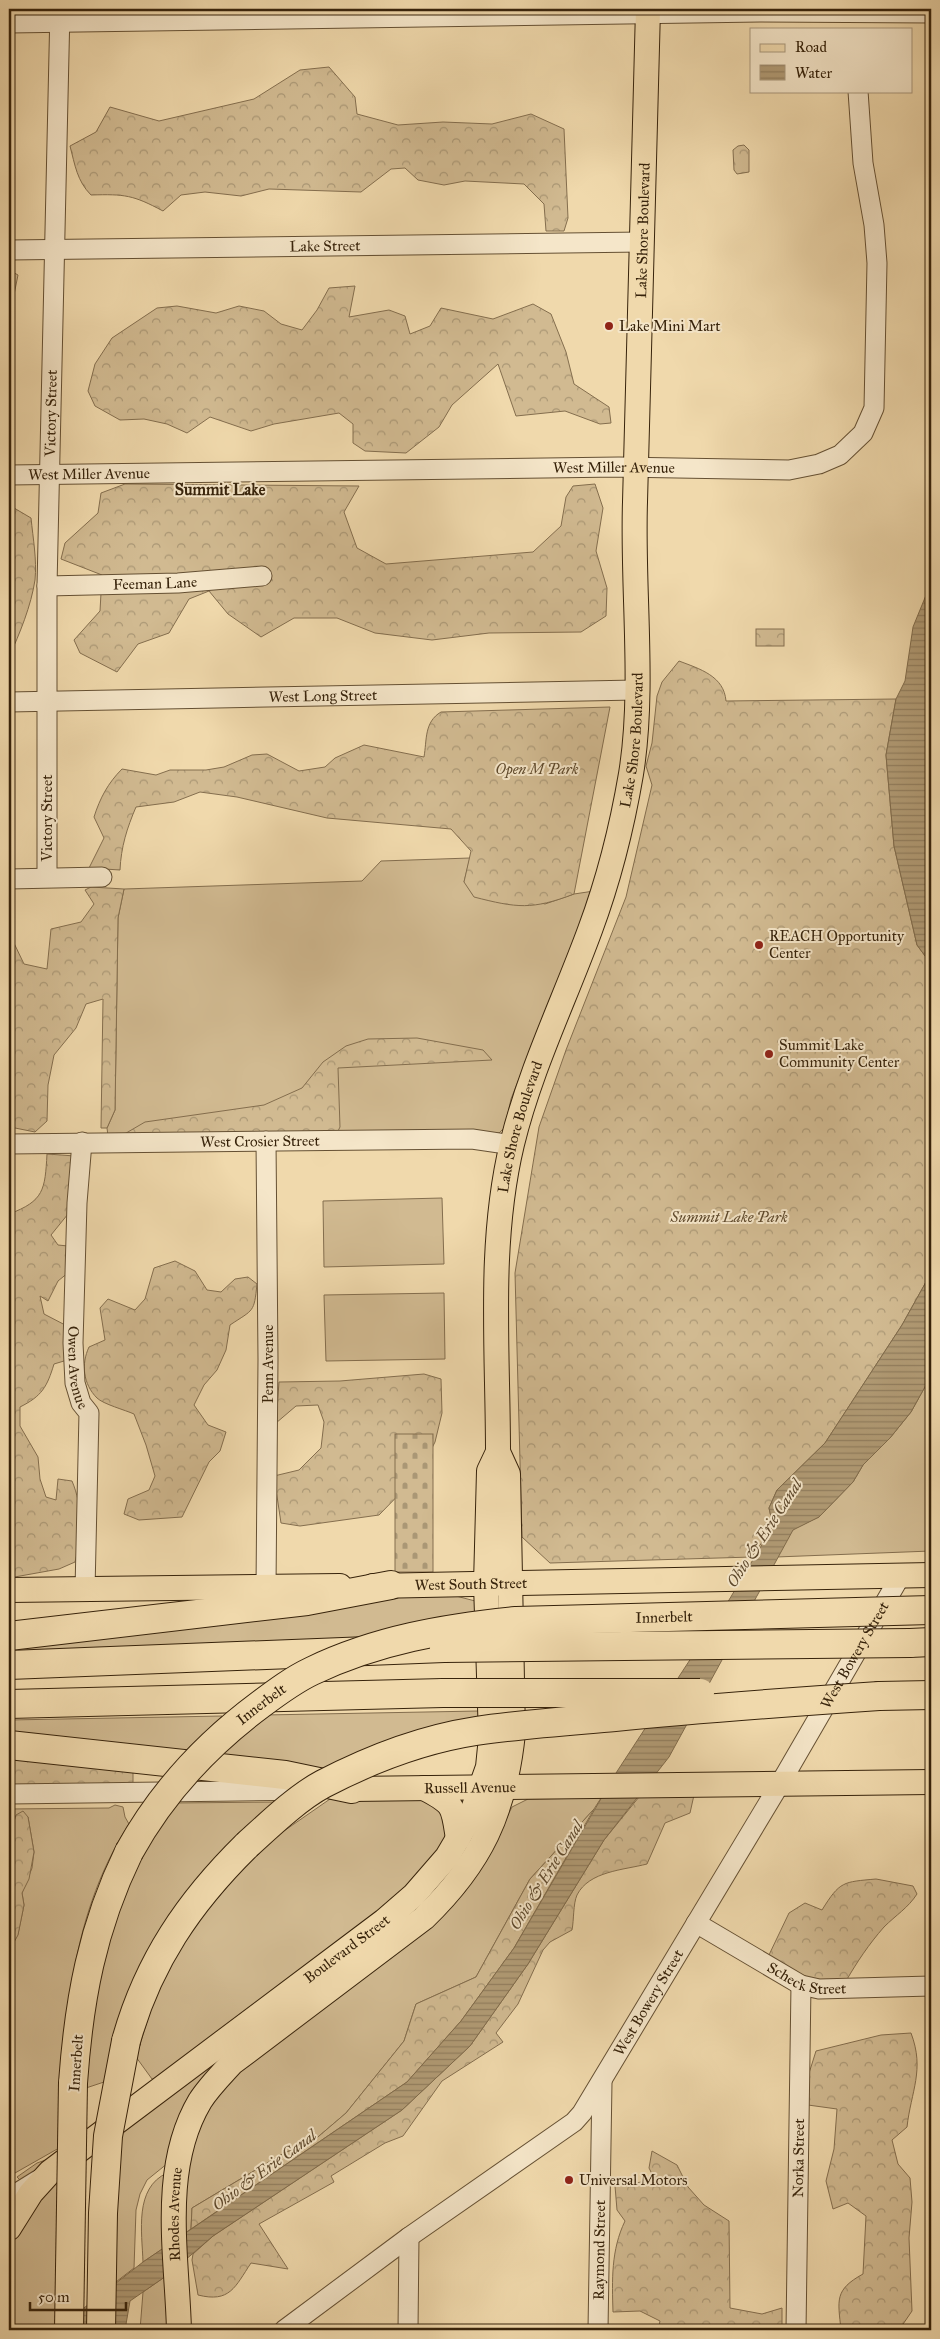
<svg xmlns="http://www.w3.org/2000/svg" width="940" height="2339" viewBox="0 0 940 2339" font-family="'IM FELL Great Primer',serif">
<defs>
<pattern id="forest-crowns" width="20" height="18" patternUnits="userSpaceOnUse" patternTransform="scale(1.25)"><rect width="20" height="18" fill="#d1ba91"/><path d="M2 6a3 3 0 1 1 6 0M12 15a3 3 0 1 1 6 0" fill="none" stroke="#aa9775"/></pattern>
<pattern id="cemetery-stones" width="16" height="16" patternUnits="userSpaceOnUse" patternTransform="scale(1.25)"><rect width="16" height="16" fill="#d1ba91"/><path d="M2 7V4a2 2 0 0 1 4 0v3zM10 15v-3a2 2 0 0 1 4 0v3z" fill="#aa9775"/></pattern>
<pattern id="water-rules" width="6" height="5" patternUnits="userSpaceOnUse" patternTransform="scale(1.25)"><rect width="6" height="5" fill="#b19b75"/><path d="M0 2.5h6" fill="none" stroke="#917e5e"/></pattern>
</defs>
<rect width="100%" height="100%" fill="#f0d9ac"/>
<filter id="stains"><feTurbulence type="fractalNoise" baseFrequency=".004" numOctaves="4"/><feColorMatrix values="0 0 0 0 .2 0 0 0 0 .09 0 0 0 0 .02 0 0 0 .5 -.17"/></filter>
<radialGradient id="worn" r=".72"><stop offset=".6" stop-color="#630" stop-opacity="0"/><stop offset="1" stop-color="#630" stop-opacity=".3"/></radialGradient>
<g fill="#d1ba91" stroke="#846e4e">
<polygon points="470,858 464,882 545,904 574,894 594,891 511,1099 505,1127 499,1133 108,1136 107,1128 115,1110 118,918 124,889 362,881 381,861"/>
<polygon points="442,1198 444,1264 324,1267 323,1201"/>
<polygon points="444,1293 445,1359 326,1361 324,1295"/>
<polygon points="931,1376 931,1551 776,1557 793,1529 819,1517 853,1482 863,1465 890,1438 911,1412"/>
<polygon points="419,1595 456,1596 479,1602 485,1612 342,1645 9,1652 9,1644"/>
<polygon points="479,1711 480,1721 320,1776 210,1762 264,1715"/>
<polygon points="222,1716 178,1758 9,1741 9,1720"/>
<polygon points="426,1797 436,1800 449,1823 442,1849 418,1882 162,2079 152,2079 136,2057 152,2006 168,1970 191,1929 250,1860 281,1833 330,1799"/>
<polygon points="601,1798 594,1809 530,1879 476,1977 416,2004 404,2041 346,2113 312,2142 284,2153 192,2208 191,2229 185,2233 183,2208 191,2145 210,2100 248,2063 435,1921 464,1893 482,1866 512,1807 528,1799"/>
<path d="M280 1802 251 1825 110 2055 104 2082 86 2088C92 2012 102 1935 135 1865 145 1844 161 1823 173 1803Z"/>
<path d="M115 1805 123 1807 125 1817 129 1824C66 1922 64 2036 59 2148L15 2173 9 2166V1951L18 1934 24 1905 22 1893 32 1868 34 1852 28 1817 9 1837V1809L109 1808Z"/>
<polygon points="238,2043 168,2163 147,2180 140,2194 136,2210 134,2268 112,2285 122,2126"/>
<polygon points="57,2156 22,2182 17,2177 37,2163"/>
<path d="M167 2173V2246L143 2262C142 2232 134 2188 167 2173Z"/>
<polygon points="58,2177 57,2329 9,2330 9,2250 19,2228"/>
<polygon points="169,2274 172,2330 140,2330 143,2292"/>
</g>
<g fill="url(#forest-crowns)" stroke="#846e4e">
<path d="M329 67 355 97 357 114 398 125 443 122 492 124 531 114 564 129 568 218 564 231H546L544 204 524 184 465 181 444 185 418 180 405 168 391 169 361 192 269 189 241 196 205 192 181 195 163 211C133 195 125 194 91 195 77 181 75 165 70 146L96 132 110 107 159 121 254 99 300 70Z"/>
<polygon points="744,145 749,150 749,172 737,174 734,170 733,150 738,146"/>
<polygon points="9,270 18,275 9,319"/>
<polygon points="355,286 349,317 389,310 405,316 410,334 430,326 441,308 493,319 533,304 551,314 566,352 574,384 609,407 611,423 600,424 565,411 516,416 498,364 452,405 439,427 406,453 365,451 353,443 353,424 339,413 274,424 251,431 210,417 187,433 167,424 144,419 120,420 95,406 88,391 95,364 112,338 157,308 177,306 216,313 239,306 264,311 281,324 302,330 317,310 329,288"/>
<polygon points="125,484 359,486 344,512 357,548 386,564 533,552 561,526 566,497 573,486 595,484 603,508 596,551 607,588 606,616 581,632 489,633 432,640 375,633 337,618 294,618 261,637 228,614 209,591 189,599 169,633 138,644 117,672 80,653 74,640 100,611 102,575 61,559 65,543 98,513 101,493"/>
<path d="M9 505 31 518C33 538 37 560 35 580 31 606 20 633 9 657Z"/>
<rect x="756" y="629" width="28" height="17"/>
<path d="M679 661C700 669 724 676 726 701L896 699 886 755 894 846 917 945 931 964V1273L902 1325 825 1443 777 1490 769 1508 773 1526 752 1557 550 1563 522 1537 515 1273 539 1127 566 1050 626 897 652 785 646 766 652 743 657 696 662 682Z"/>
<path d="M610 707 574 894C532 910 517 908 474 897L464 882 471 851 451 829 327 818 237 797 200 792 174 802 136 807C127 828 121 847 120 870L89 868 104 838 94 817C100 798 108 783 122 769L156 775 170 770H206L224 767 252 755 267 754 299 771 325 767 335 758 364 745 424 757C427 740 424 722 441 712Z"/>
<polygon points="91,887 124,889 118,918 115,1110 107,1128 101,1128 103,999 86,1004 76,1028 54,1055 48,1085 47,1121 35,1132 10,1127 9,926 12,939 24,964 47,969 51,929 81,922 94,904 85,890"/>
<polygon points="417,1038 483,1050 492,1060 338,1068 340,1127 336,1135 121,1136 145,1122 264,1105 302,1088 323,1062 346,1046 368,1039"/>
<path d="M47 1154 75 1156 68 1214 51 1235 58 1245 68 1246 69 1272 58 1281 48 1301 40 1296 44 1314 69 1327V1350L64 1361 54 1364C47 1387 42 1396 20 1407V1426L38 1457 40 1479 46 1497 56 1500 58 1479 72 1481C83 1507 82 1535 75 1562L59 1569 9 1578V1214C44 1201 45 1190 47 1154Z"/>
<path d="M175 1261 195 1271 207 1290 221 1292 235 1279 248 1277 257 1284C254 1313 254 1309 230 1325L226 1350 217 1370 204 1385 194 1405 208 1425 226 1432 220 1451 209 1462 182 1517 139 1520 124 1514 128 1499 149 1490 155 1476 146 1445 134 1414C125 1410 103 1404 97 1398 83 1384 81 1364 89 1347L105 1340 100 1308 108 1299 135 1310 145 1299 154 1268Z"/>
<polygon points="424,1374 441,1379 442,1413 435,1442 419,1474 379,1515 300,1526 281,1523 274,1476 299,1470 321,1448 324,1422 318,1405 296,1406 276,1423 279,1382 340,1381"/>
<polygon points="9,1756 133,1769 133,1784 9,1786"/>
<path d="M694 1795 690 1813 665 1823 647 1864C624 1870 589 1871 577 1895 573 1904 574 1920 572 1930L550 1942 543 1950 518 2004 496 2033 503 2042 442 2081 403 2136 385 2143 331 2176 334 2182 259 2224 288 2269 251 2263C235 2287 230 2303 198 2295L192 2260 193 2254 213 2236 402 2110 470 2046 528 1964 604 1840 639 1797Z"/>
<polygon points="594,1809 514,1948 461,2021 407,2082 191,2229 192,2208 284,2153 312,2142 346,2113 404,2041 416,2004 476,1977 530,1879"/>
<polygon points="23,1811 28,1817 34,1852 29,1879 22,1893 24,1905 18,1935 9,1951 9,1837 16,1815"/>
<path d="M876 1879 913 1886 917 1894C908 1908 896 1915 884 1927 869 1944 857 1962 846 1981L813 1983 768 1957 789 1913 805 1903 822 1910C840 1881 843 1882 876 1879Z"/>
<path d="M911 2033C925 2070 911 2091 907 2127L892 2140 898 2164 910 2178 912 2202 909 2238 912 2311 899 2330H841C838 2300 834 2290 863 2274L866 2216 848 2203 833 2209 826 2181 834 2149 837 2109 808 2105 805 2086 816 2051 881 2035Z"/>
<path d="M652 2151 677 2165 688 2187 704 2205 729 2221 730 2308 762 2314 782 2308V2325L780 2330H658L660 2321 640 2311 613 2312C612 2280 611 2250 625 2221L617 2210 615 2186 655 2180 649 2168Z"/>
</g>
<rect fill="url(#cemetery-stones)" stroke="#846e4e" x="395" y="1434" width="38" height="138"/>
<g fill="url(#water-rules)" stroke="#806b4b">
<polygon points="931,583 931,964 917,945 894,846 886,755 896,699 905,681 913,627"/>
<polygon points="931,1273 931,1376 911,1412 890,1438 863,1465 853,1482 819,1517 793,1530 669,1757 604,1840 528,1964 470,2046 402,2110 213,2236 169,2274 130,2301 125,2330 49,2330 57,2329 143,2262 407,2082 461,2021 514,1948 616,1773 729,1600 773,1526 769,1508 777,1490 825,1443 902,1325"/>
</g>
<g fill="none" stroke-linecap="round" stroke-linejoin="round">
<defs>
<g id="minor">
<polyline points="9,23 760,12 931,13"/>
<path id="s1" d="M9 250 642 242"/>
<path id="s2" d="M9 475 619 467 789 470 819 464 840 455 863 433 874 408 877 263 874 225 863 163 858 91"/>
<path id="s3" d="M47 586 178 583 262 576"/>
<path id="s4" d="M9 702 636 690"/>
<path id="s5" d="M47 877V586L60 9"/>
<polyline points="9,879 102,877"/>
<polyline points="266,1141 268,1359 266,1588"/>
<path id="s6" d="M82 1142 77 1203 73 1343 75 1383 81 1403 89 1413 85 1590"/>
<path id="s7" d="M9 1144 472 1139 512 1145"/>
<polyline points="9,1794 315,1790"/>
<path id="s8" d="M696 1923 801 1985 819 1989 931 1986"/>
<polyline points="9,2198 38,2180"/>
<path id="s9" d="M284 2330 409 2237 574 2122 582 2113 781 1782 901 1575"/>
<polyline points="408,2330 409,2237"/>
<path id="s10" d="M598 2330 602 2082"/>
<path id="s11" d="M796 2330 801 1985"/>
</g>
<g id="major">
<path id="s12" d="M373 1586 931 1575"/>
<polyline points="9,1590 340,1586"/>
<path d="M424 1788C455 1804 453 1806 458 1839"/>
<path id="s13" d="M352 1789 931 1782"/>
<path id="s14" d="M9 2228 31 2193 50 2172 384 1921 414 1895 447 1857 470 1818 488 1767 491 1737 486 1584 489 1471 498 1452"/>
<path id="s15" d="M179 2330C177 2255 160 2168 200 2101 209 2087 221 2075 232 2063L424 1918C481 1863 505 1812 513 1733L508 1474 498 1452C498 1350 488 1244 512 1144 530 1070 564 1001 590 930 609 879 622 827 631 774 645 688 632 589 635 502 640 337 645 173 648 9"/>
</g>
<g id="highway">
<polyline points="9,1636 307,1601 391,1585"/>
<polyline points="910,1643 931,1642"/>
<polyline points="9,1665 444,1648"/>
<polyline points="879,1696 931,1695"/>
<polyline points="9,1704 443,1693"/>
<polyline points="9,1745 285,1775 352,1789"/>
<path d="M126 2041C148 1962 189 1902 247 1845"/>
<path d="M73 2083C79 1999 92 1928 129 1852"/>
</g>
</defs>
<use href="#minor" stroke="#655033" stroke-width="21"/>
<use href="#major" stroke="#37230b" stroke-width="26"/>
<use href="#highway" stroke="#37230b" stroke-width="30"/>
<use href="#minor" stroke="#f5e6c9" stroke-width="19"/>
<use href="#major" stroke="#f0d9ac" stroke-width="24"/>
<use href="#highway" stroke="#f0d9ac" stroke-width="28"/>
<defs>
<g id="highway-bridge">
<polyline points="444,1648 910,1643"/>
<polyline points="443,1693 700,1693"/>
<path d="M247 1845C269 1825 297 1798 323 1784 371 1759 424 1739 476 1731 522 1724 569 1721 615 1717 703 1708 791 1702 879 1696"/>
<path id="s16" d="M129 1852C162 1792 207 1744 261 1704 277 1692 293 1680 312 1671 376 1640 446 1628 516 1621L931 1610"/>
<polyline points="69,2330 73,2083"/>
<polyline points="101,2330 103,2213 108,2136 126,2041"/>
</g>
</defs>
<use href="#highway-bridge" stroke="#37230b" stroke-width="30" stroke-linecap="butt"/>
<use href="#highway-bridge" stroke="#f0d9ac" stroke-width="28"/>
</g>
<g fill="#8f2418" stroke="#f5e6c9" stroke-width="2">
<circle cx="609" cy="326" r="5"/>
<circle cx="759" cy="945" r="5"/>
<circle cx="769" cy="1054" r="5"/>
<circle cx="569" cy="2180" r="5"/>
</g>
<g text-anchor="middle" dominant-baseline="central" stroke-width="4" stroke-linejoin="round" paint-order="stroke">
<g font-size="15" fill="#37230b" stroke="#f5e6c9">
<text stroke="none"><textPath href="#s15" startOffset="2260">Lake Shore Boulevard</textPath></text>
<text stroke="none"><textPath href="#s1" startOffset="316">Lake Street</textPath></text>
<text stroke="none"><textPath href="#s5" startOffset="464">Victory Street</textPath></text>
<text stroke="none"><textPath href="#s2" startOffset="605">West Miller Avenue</textPath></text>
<text stroke="none"><textPath href="#s2" startOffset="80">West Miller Avenue</textPath></text>
<text stroke="none"><textPath href="#s3" startOffset="108">Feeman Lane</textPath></text>
<text stroke="none"><textPath href="#s4" startOffset="314">West Long Street</textPath></text>
<text stroke="none"><textPath href="#s15" startOffset="1750">Lake Shore Boulevard</textPath></text>
<text transform="translate(47 818) rotate(-90)">Victory Street</text>
<text stroke="none"><textPath href="#s15" startOffset="1345">Lake Shore Boulevard</textPath></text>
<text stroke="none"><textPath href="#s7" startOffset="251">West Crosier Street</textPath></text>
<text transform="translate(268 1364) rotate(-90)">Penn Avenue</text>
<text stroke="none"><textPath href="#s6" startOffset="226">Owen Avenue</textPath></text>
<text stroke="none"><textPath href="#s12" startOffset="98">West South Street</textPath></text>
<text stroke="none"><textPath href="#s16" startOffset="620">Innerbelt</textPath></text>
<text stroke="none"><textPath href="#s9" startOffset="902">West Bowery Street</textPath></text>
<text stroke="none"><textPath href="#s16" startOffset="200">Innerbelt</textPath></text>
<text stroke="none"><textPath href="#s13" startOffset="118">Russell Avenue</textPath></text>
<text stroke="none"><textPath href="#s14" startOffset="441">Boulevard Street</textPath></text>
<text stroke="none"><textPath href="#s8" startOffset="126">Scheck Street</textPath></text>
<text stroke="none"><textPath href="#s9" startOffset="498">West Bowery Street</textPath></text>
<text transform="translate(76 2063) rotate(-86)">Innerbelt</text>
<text stroke="none"><textPath href="#s11" startOffset="172">Norka Street</textPath></text>
<text stroke="none"><textPath href="#s15" startOffset="116">Rhodes Avenue</textPath></text>
<text stroke="none"><textPath href="#s10" startOffset="80">Raymond Street</textPath></text>
</g>
<g font-size="15" fill="#37230b" stroke="#f5e6c9" text-anchor="start">
<text x="619" y="326">Lake Mini Mart</text>
<text x="769" y="936">REACH Opportunity<tspan x="769" dy="17">Center</tspan></text>
<text x="779" y="1045">Summit Lake<tspan x="779" dy="17">Community Center</tspan></text>
<text x="579" y="2180">Universal Motors</text>
</g>
<g font-size="15" font-style="italic" fill="#5e492c" stroke="#f5e6c9">
<text x="537" y="769">Open M Park</text>
<text x="729" y="1217">Summit Lake Park</text>
</g>
<g font-size="16" font-weight="bold" fill="#37230b" stroke="#f5e6c9">
<text x="220" y="489">Summit Lake</text>
</g>
<g font-size="16" font-style="italic" fill="#5c472b" stroke="#f5e6c9">
<text transform="translate(764 1533) rotate(-57)">Ohio &amp; Erie Canal</text>
<text transform="translate(546 1875) rotate(-58)">Ohio &amp; Erie Canal</text>
<text transform="translate(264 2170) rotate(-36)">Ohio &amp; Erie Canal</text>
</g>
</g>
<rect width="940" height="2339" fill="none" stroke="#f0d9ac" stroke-width="30"/>
<rect x="10" y="10" width="920" height="2319" fill="none" stroke="#37230b" stroke-width="2.5"/>
<rect x="15" y="15" width="910" height="2309" fill="none" stroke="#37230b"/>
<rect x="750" y="28" width="162" height="65" fill="#f5e6c9" stroke="#a9987d"/>
<rect x="760" y="44" width="25" height="8" fill="#f0d9ac" stroke="#a9987d"/>
<text x="795" y="52" font-size="15" fill="#37230b">Road</text>
<rect x="760" y="65" width="25" height="15" fill="url(#water-rules)" stroke="#a9987d"/>
<text x="795" y="78" font-size="15" fill="#37230b">Water</text>
<path d="M30 2302v8h96v-8" fill="none" stroke="#37230b" stroke-width="2.5"/>
<text x="38" y="2302" font-size="15" fill="#37230b" stroke="#f5e6c9" stroke-width="4" paint-order="stroke">50 m</text>
<rect width="100%" height="100%" filter="url(#stains)"/>
<rect width="100%" height="100%" fill="url(#worn)"/>
</svg>
